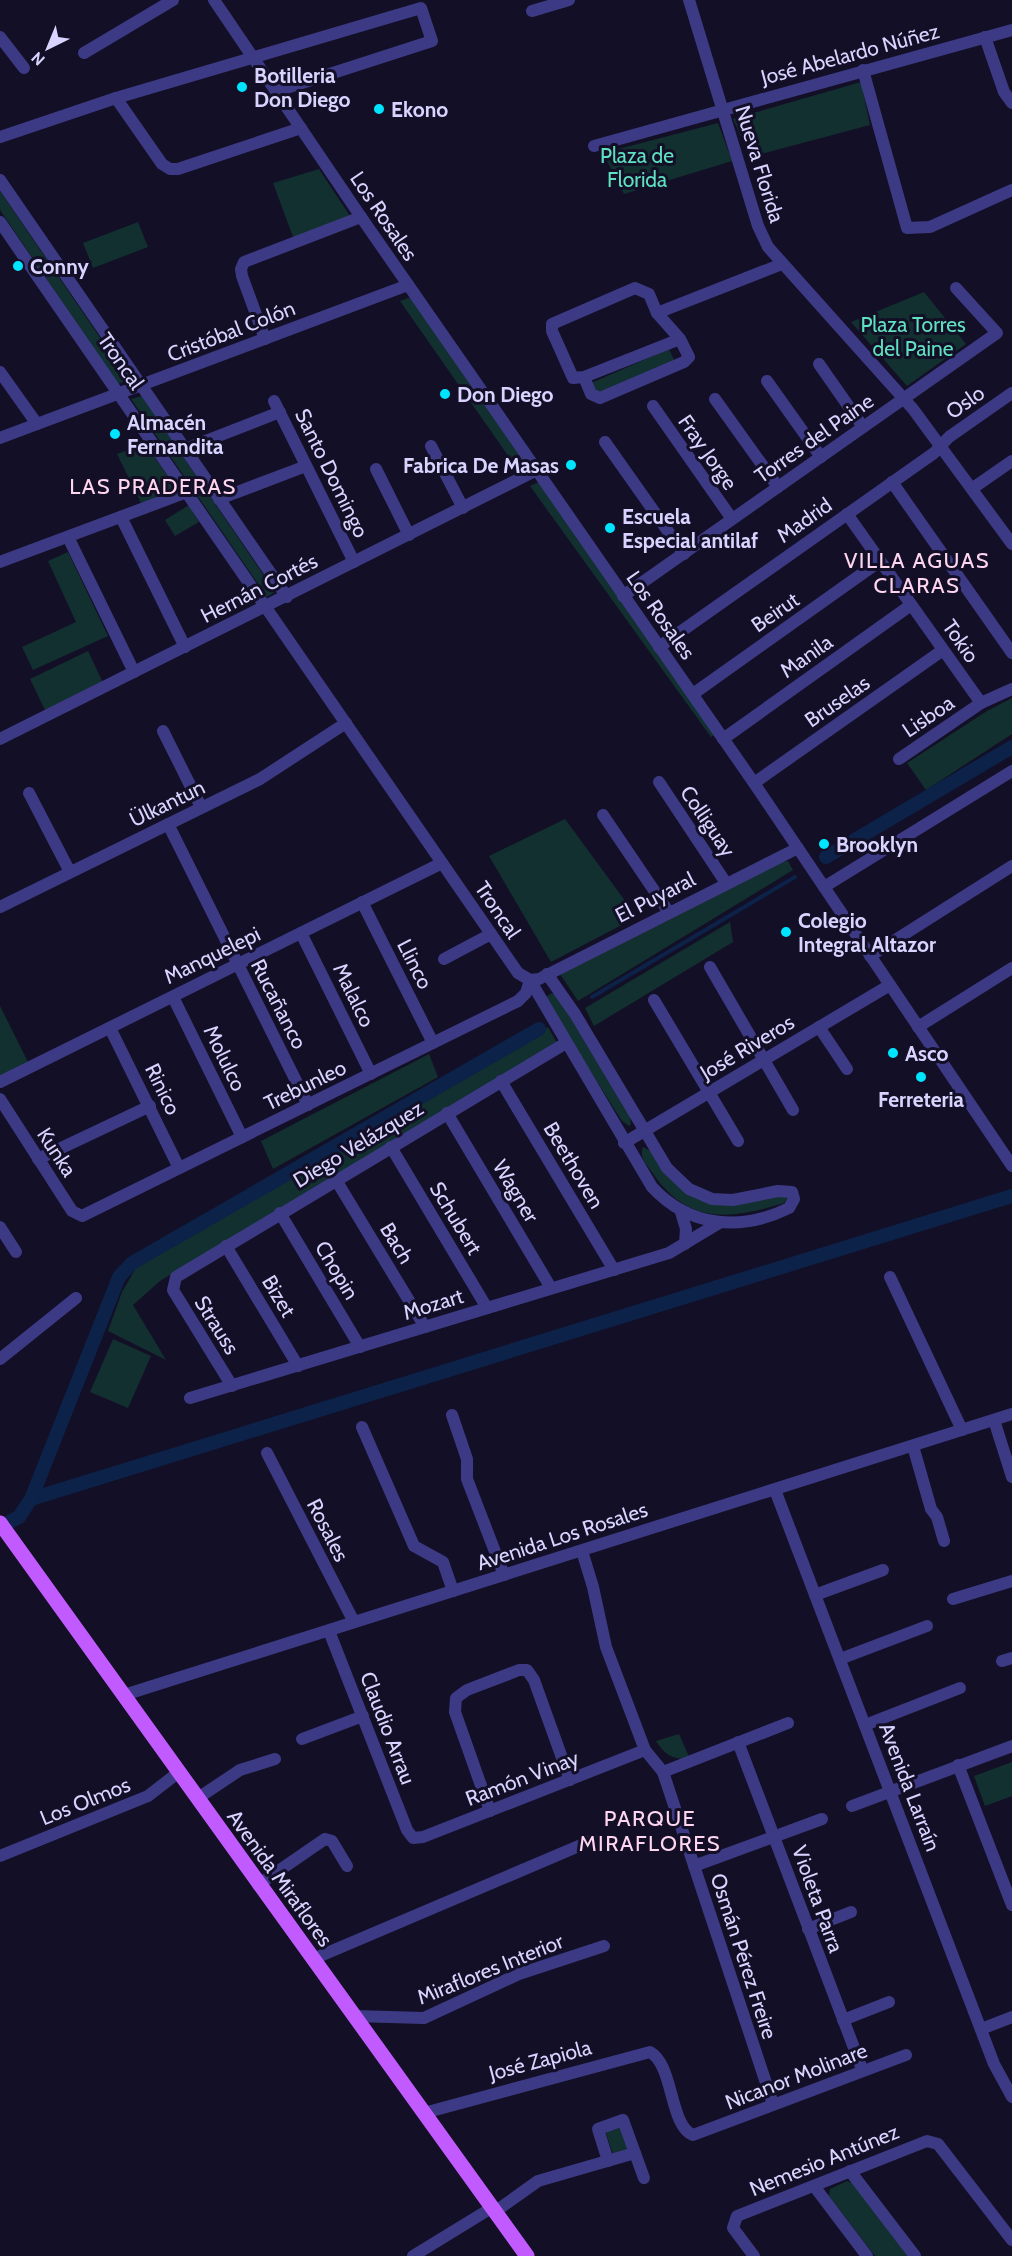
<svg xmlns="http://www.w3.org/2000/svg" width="1012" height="2256" viewBox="0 0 1012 2256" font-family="Cabin,sans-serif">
<rect width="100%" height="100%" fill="#130f26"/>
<g fill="#12302f">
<polygon points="861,82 870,125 750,157 733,119"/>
<polygon points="718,123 732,161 624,194 603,153"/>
<polygon points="319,169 354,222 296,245 273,183"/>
<polygon points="0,191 129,380 118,384 0,210"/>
<polygon points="138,222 148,247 93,268 83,243"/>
<polygon points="924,292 966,344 907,386 851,322"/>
<polygon points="411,297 527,465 518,470 400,301"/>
<polygon points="669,349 675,362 597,396 591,383"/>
<polygon points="142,396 275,592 267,597 131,399"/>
<polygon points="145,444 179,492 141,503 117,454"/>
<polygon points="539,482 715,734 711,737 530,486"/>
<polygon points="189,505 199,522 175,536 165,520"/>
<polygon points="68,552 108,636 33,670 22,647 76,622 48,561"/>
<polygon points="88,651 103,683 45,710 30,679"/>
<polygon points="1012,698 1012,734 926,790 907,763 987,711"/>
<polygon points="565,819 637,917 551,962 489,856"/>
<polygon points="788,861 793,870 578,1001 560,974 771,864"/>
<polygon points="730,922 733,942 594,1026 585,1008"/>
<polygon points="552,993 558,997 630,1117 631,1124 629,1126 622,1121 547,1003 546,997"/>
<polygon points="0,1006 28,1062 0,1076"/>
<polygon points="548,1027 557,1043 160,1281 133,1305 166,1360 108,1331 122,1292 136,1268"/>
<polygon points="429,1054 438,1077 273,1169 261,1141"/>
<path d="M643 1147 651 1151 703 1199 787 1195V1199L784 1203C730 1220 687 1225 652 1172 646 1164 639 1157 643 1147Z"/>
<polygon points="113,1339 151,1356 128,1408 90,1392"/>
<path d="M679 1734 690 1759C673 1760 665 1755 656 1741Z"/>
<polygon points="1012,1762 1012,1796 985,1806 974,1776"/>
<polygon points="620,2124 630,2149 613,2154 605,2130"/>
<polygon points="847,2181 852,2183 908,2256 875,2256 829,2196 830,2189"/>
</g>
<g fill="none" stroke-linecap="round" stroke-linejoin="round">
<polyline stroke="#0c2248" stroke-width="4" points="592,997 795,877"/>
<g stroke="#0c2248" stroke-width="14">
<polyline points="826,857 1012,747"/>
<polyline points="31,1499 1012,1196"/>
<polyline points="0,1527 19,1517 31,1499 119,1277 132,1263 539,1029"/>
</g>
<g stroke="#3d3a85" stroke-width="12">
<polyline points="214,0 361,217 754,783 1012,1166"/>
<polyline points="689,0 758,226 768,247 913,409 1012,544"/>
<polyline points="532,11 569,0"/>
<polyline points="0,37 24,68"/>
<polyline points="985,37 1004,92 1012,103"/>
<polyline points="84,53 173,0"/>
<polyline points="863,70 907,228 930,227 1012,190"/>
<polyline points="116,98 162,164 170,169 178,169 301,128"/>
<polyline points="0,137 116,98 421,8 432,41 277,91"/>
<polyline points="594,146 1012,30"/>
<polyline points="0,180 287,597"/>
<path d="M0 222 518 973 530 980 652 1187C689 1227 741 1232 789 1208L794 1199 792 1192 778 1191 733 1200 712 1199 689 1189 667 1168 575 1014 547 974"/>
<polyline points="657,313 782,264"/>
<polyline points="265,339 242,276 241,269 244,262 361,217"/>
<polyline points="819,364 863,427"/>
<polyline points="0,372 37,424"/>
<polyline points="584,377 591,394 600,398 684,362 689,357 680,339 657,313 649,294 635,288 552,324 552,331 573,378 584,377 680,339"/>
<polyline points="767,381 821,457"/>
<polyline points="715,399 778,487"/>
<polyline points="274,401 354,562"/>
<polyline points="653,406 732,519"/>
<polyline points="0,438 408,285"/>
<polyline points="605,442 684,554"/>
<polyline points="431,446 463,508"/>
<polyline points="185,449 280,412"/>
<polyline points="376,469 409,535"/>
<polyline points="892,482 1012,653"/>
<polyline points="973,488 1012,461"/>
<polyline points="219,499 306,466"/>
<polyline points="847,514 981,703"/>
<polyline points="121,517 185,647"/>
<polyline points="68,537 134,672"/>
<polyline points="0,562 187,492"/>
<polyline points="623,596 997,333 956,288"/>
<polyline points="659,647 934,453 949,437 1012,393"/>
<polyline points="693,694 880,561"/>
<polyline points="163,731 201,807"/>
<polyline points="0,739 535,471"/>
<polyline points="723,739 911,605"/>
<polyline points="899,759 981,703 1012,689"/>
<polyline points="659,782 726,883"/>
<polyline points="754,783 943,650"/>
<polyline points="29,793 70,872"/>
<polyline points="603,815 668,911"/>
<polyline points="168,824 308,1105"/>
<polyline points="824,887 1012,771"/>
<polyline points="362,902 433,1043"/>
<polyline points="0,907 260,779 346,723"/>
<polyline points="301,933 371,1074"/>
<polyline points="870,956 1012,866"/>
<polyline points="444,959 491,934"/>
<polyline points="710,967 793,1110"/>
<polyline points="530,980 539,979 798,848"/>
<polyline points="173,997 242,1137"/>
<polyline points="654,1000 738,1141"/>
<polyline points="819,1027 847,1069"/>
<polyline points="918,1027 1012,968"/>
<polyline points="110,1028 179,1168"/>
<polyline points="501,1081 614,1270"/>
<polyline points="0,1082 442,863"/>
<polyline points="0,1099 72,1211 82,1216 518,1001 526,993 530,980"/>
<polyline points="447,1113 551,1288"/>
<polyline points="624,1143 890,985"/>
<polyline points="391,1147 487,1308"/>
<polyline points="38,1159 150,1106"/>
<polyline points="336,1180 425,1327"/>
<polyline points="681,1212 686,1229 685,1244"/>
<polyline points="280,1213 360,1347"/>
<polyline points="0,1227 16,1252"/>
<polyline points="226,1246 298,1366"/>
<polyline points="890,1277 962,1430"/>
<polyline points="0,1359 76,1298"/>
<polyline points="232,1386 173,1290 176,1277 566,1043"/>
<polyline points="190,1398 669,1253 719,1223"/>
<polyline points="452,1415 467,1459 467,1479 504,1575"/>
<polyline points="994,1420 1012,1477"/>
<polyline points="362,1427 414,1546 443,1562 453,1591"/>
<polyline points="913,1446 931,1509 937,1517 944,1541"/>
<polyline points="267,1453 354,1622"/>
<polyline points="775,1490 994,2064 1012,2097"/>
<polyline points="582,1551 593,1587 606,1647 645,1750 663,1772 773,2104"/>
<polyline points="815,1595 883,1570"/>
<polyline points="953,1599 1012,1581"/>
<polyline points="329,1631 407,1830 413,1838 423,1837 645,1750"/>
<polyline points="840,1659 927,1626"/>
<polyline points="1002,1661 1012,1658"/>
<polyline points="124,1695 1012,1414"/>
<polyline points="865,1725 960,1688"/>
<polyline points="302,1739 363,1716"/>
<polyline points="738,1742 862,2069"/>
<polyline points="958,1765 1012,1905"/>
<polyline points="663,1772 788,1723"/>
<polyline points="198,1798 240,1770 275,1759"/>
<polyline points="852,1806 1012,1746"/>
<polyline points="490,1811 455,1712 456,1698 467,1690 519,1670 527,1670 534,1680 570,1780"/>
<polyline points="0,1856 148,1796 179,1772"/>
<polyline points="694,1866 822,1819"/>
<polyline points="258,1885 325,1839 332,1841 347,1866"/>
<polyline points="808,1929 851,1912"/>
<polyline points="313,1959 593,1840"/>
<polyline points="354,2016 424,2018 519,1974 604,1946"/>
<polyline points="843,2020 889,2002"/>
<polyline points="981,2029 1012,2017"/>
<path d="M424 2113 650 2052C674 2065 669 2125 693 2135L906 2055"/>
<polyline points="608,2161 598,2129 623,2120 644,2178"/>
<polyline points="850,2171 915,2256"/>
<polyline points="814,2186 867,2256"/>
<polyline points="496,2211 538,2181 635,2153"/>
<polyline points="413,2256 493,2207"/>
<polyline points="754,2256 733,2228 737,2216 927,2141 938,2144 1012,2240"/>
</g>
<polyline stroke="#c25bff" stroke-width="15" points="0,1523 527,2256"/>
</g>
<g fill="#00e5ff" stroke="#130f26" stroke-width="2">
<circle cx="242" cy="87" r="6"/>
<circle cx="379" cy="109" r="6"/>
<circle cx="18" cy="266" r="6"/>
<circle cx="445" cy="394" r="6"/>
<circle cx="115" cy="434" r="6"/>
<circle cx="571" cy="465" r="6"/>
<circle cx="610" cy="528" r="6"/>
<circle cx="824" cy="844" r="6"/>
<circle cx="786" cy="932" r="6"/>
<circle cx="893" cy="1053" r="6"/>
<circle cx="921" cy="1077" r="6"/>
</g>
<g text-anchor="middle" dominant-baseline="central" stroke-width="6" stroke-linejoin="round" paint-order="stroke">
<g font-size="21" fill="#d9d4ff" stroke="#130f26">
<text transform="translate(850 54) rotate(-15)">José Abelardo Núñez</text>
<text transform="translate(760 164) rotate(73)">Nueva Florida</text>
<text transform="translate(384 216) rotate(56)">Los Rosales</text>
<text transform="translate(231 331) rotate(-21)">Cristóbal Colón</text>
<text transform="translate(121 361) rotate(55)">Troncal</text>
<text transform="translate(965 402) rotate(-35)">Oslo</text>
<text transform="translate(814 438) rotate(-35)">Torres del Paine</text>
<text transform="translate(708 452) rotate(55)">Fray Jorge</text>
<text transform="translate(332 473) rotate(64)">Santo Domingo</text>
<text transform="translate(804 520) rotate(-35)">Madrid</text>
<text transform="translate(259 588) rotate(-27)">Hernán Cortés</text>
<text transform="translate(775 612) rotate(-35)">Beirut</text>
<text transform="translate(661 615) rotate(55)">Los Rosales</text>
<text transform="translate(961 641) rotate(55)">Tokio</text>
<text transform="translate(806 656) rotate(-35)">Manila</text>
<text transform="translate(837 701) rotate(-35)">Bruselas</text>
<text transform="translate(928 716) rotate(-34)">Lisboa</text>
<text transform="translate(167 803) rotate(-26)">Ülkantun</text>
<text transform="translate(708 821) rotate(56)">Colliguay</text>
<text transform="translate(655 897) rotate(-27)">El Puyaral</text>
<text transform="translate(498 910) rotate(56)">Troncal</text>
<text transform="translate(212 955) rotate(-26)">Manquelepi</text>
<text transform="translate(415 964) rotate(63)">Llinco</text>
<text transform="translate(354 995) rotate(64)">Malalco</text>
<text transform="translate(279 1004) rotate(63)">Rucañanco</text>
<text transform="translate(747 1047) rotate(-31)">José Riveros</text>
<text transform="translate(225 1058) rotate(64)">Molulco</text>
<text transform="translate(305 1085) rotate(-26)">Trebunleo</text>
<text transform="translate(163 1089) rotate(64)">Rinico</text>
<text transform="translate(358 1144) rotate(-31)">Diego Velázquez</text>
<text transform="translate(57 1152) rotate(57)">Kunka</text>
<text transform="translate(574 1165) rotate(59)">Beethoven</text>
<text transform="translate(516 1191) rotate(59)">Wagner</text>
<text transform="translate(456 1218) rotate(59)">Schubert</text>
<text transform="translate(397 1243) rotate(59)">Bach</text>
<text transform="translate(337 1270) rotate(59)">Chopin</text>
<text transform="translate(279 1296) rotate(59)">Bizet</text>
<text transform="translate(433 1304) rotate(-17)">Mozart</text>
<text transform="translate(217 1325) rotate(58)">Strauss</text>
<text transform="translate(328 1530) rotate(63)">Rosales</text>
<text transform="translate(562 1536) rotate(-18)">Avenida Los Rosales</text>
<text transform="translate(388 1728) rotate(69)">Claudio Arrau</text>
<text transform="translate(522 1778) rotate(-21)">Ramón Vinay</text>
<text transform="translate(910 1787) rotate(69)">Avenida Larraín</text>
<text transform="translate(85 1801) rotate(-22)">Los Olmos</text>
<text transform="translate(280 1878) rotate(54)">Avenida Miraflores</text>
<text transform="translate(818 1899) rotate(70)">Violeta Parra</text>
<text transform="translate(744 1956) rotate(72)">Osmán Pérez Freire</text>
<text transform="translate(490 1969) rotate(-22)">Miraflores Interior</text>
<text transform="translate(540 2060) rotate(-15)">José Zapiola</text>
<text transform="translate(796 2076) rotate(-21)">Nicanor Molinare</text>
<text transform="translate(824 2160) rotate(-22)">Nemesio Antúnez</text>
</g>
<g font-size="21" font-weight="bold" fill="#d9d4ff" stroke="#130f26" text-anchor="start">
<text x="254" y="75">Botilleria<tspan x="254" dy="24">Don Diego</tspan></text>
<text x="391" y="109">Ekono</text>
<text x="30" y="266">Conny</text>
<text x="457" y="394">Don Diego</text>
<text x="127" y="422">Almacén<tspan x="127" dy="24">Fernandita</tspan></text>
<text x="559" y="465" text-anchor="end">Fabrica De Masas</text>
<text x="622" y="516">Escuela<tspan x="622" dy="24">Especial antilaf</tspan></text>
<text x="836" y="844">Brooklyn</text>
<text x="798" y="920">Colegio<tspan x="798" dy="24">Integral Altazor</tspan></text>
<text x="905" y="1053">Asco</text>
<text x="921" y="1099" text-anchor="middle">Ferreteria</text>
</g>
<g font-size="21" fill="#5fe0c0" stroke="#130f26">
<text x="637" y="155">Plaza de<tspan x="637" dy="24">Florida</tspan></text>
<text x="913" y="324">Plaza Torres<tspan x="913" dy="24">del Paine</tspan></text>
</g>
<g font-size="22" letter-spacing="1.5" fill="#ffd6f0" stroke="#130f26">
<text x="153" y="486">LAS PRADERAS</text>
<text x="917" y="560">VILLA AGUAS<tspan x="917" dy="25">CLARAS</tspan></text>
<text x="650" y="1818">PARQUE<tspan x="650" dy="25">MIRAFLORES</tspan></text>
</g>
</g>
<g transform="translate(48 48) rotate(223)" stroke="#130f26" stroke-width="4.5" paint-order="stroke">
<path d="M0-4.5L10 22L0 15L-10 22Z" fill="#d9d4ff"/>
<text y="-9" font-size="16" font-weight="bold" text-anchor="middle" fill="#d9d4ff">N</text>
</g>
</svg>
